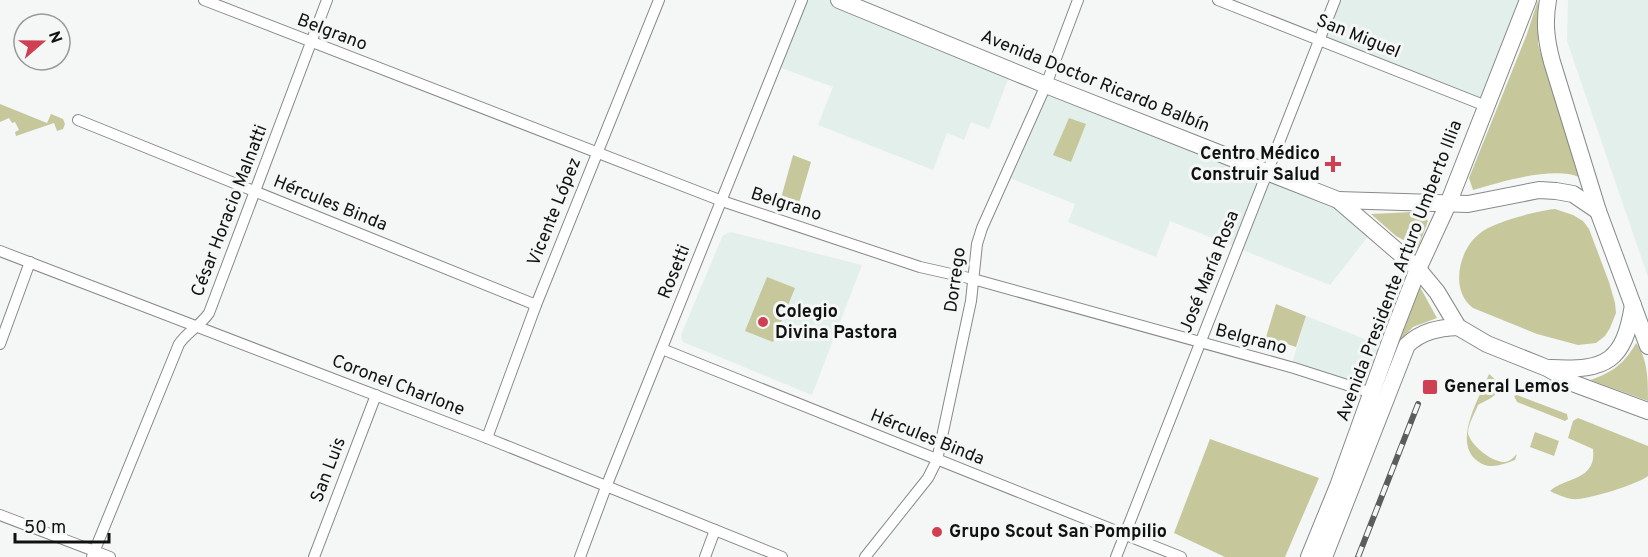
<svg xmlns="http://www.w3.org/2000/svg" width="1648" height="557" viewBox="0 0 1648 557" font-family="Overpass,sans-serif">
<rect width="100%" height="100%" fill="#f4f7f6"/>
<g fill="#e3efea">
<polygon points="802,0 838,0 1011,71 989,129 971,122 964,140 947,133 933,170 818,125 833,87 776,66"/>
<polygon points="1340,0 1528,0 1486,106 1320,40"/>
<polygon points="1568,0 1648,0 1648,277 1567,41"/>
<polygon points="1046,85 1338,200 1373,230 1330,285 1170,221 1156,257 1068,222 1075,204 1005,176"/>
<polygon points="731,232 862,265 812,395 683,342 681,335 723,235"/>
<polygon points="1306,316 1388,348 1372,393 1291,367"/>
</g>
<g fill="#c6c79b">
<path d="M1538 0V44L1579 177C1553 166 1500 182 1473 190L1469 178 1527 34Z"/>
<polygon points="0,104 47,123 51,114 63,119 65,124 63,129 57,131 54,123 16,136 15,132 19,130 15,122 12,123 9,118 0,122"/>
<polygon points="1069,118 1086,124 1071,162 1053,155"/>
<polygon points="793,155 811,162 799,203 781,198"/>
<path d="M1555 209 1573 215 1583 221 1589 229 1609 282 1615 303 1616 313 1610 328 1605 336 1596 343 1578 345 1537 334 1473 308C1450 291 1458 251 1479 234 1492 222 1537 211 1555 209Z"/>
<polygon points="1412,212 1425,216 1428,221 1418,248 1396,236 1371,214"/>
<polygon points="767,277 795,288 773,342 745,331"/>
<polygon points="1420,287 1437,318 1413,327 1399,341"/>
<polygon points="1276,304 1306,316 1296,347 1266,337"/>
<path d="M1636 343C1648 359 1648 380 1648 401L1590 380C1612 373 1625 363 1636 343Z"/>
<path d="M1489 374 1497 381C1500 398 1489 398 1478 405 1475 413 1468 424 1468 433 1470 445 1493 463 1505 462 1510 461 1513 458 1517 454L1515 460C1501 465 1488 471 1475 459 1454 438 1480 397 1489 374Z"/>
<polygon points="1517,395 1567,414 1568,419 1565,421 1517,402 1514,396"/>
<path d="M1578 418 1648 446V476C1638 484 1585 501 1572 499 1565 498 1556 494 1550 491 1565 477 1597 481 1593 449L1568 438 1573 421Z"/>
<polygon points="1535,432 1559,441 1554,456 1530,447"/>
<polygon points="1210,439 1319,478 1285,557 1225,557 1174,533"/>
</g>
<g fill="none" stroke-linecap="round" stroke-linejoin="round">
<defs>
<g id="minor">
<polyline points="204,0 722,201 920,267 973,279 1294,368 1372,393"/>
<polyline points="1218,0 1486,106"/>
<polyline points="78,120 536,305"/>
<polyline points="0,251 487,438 782,557"/>
<polyline points="0,344 30,262"/>
<polyline points="662,349 1181,557"/>
<polyline points="487,438 536,305 659,0"/>
<polyline points="0,515 110,557"/>
<path d="M92 557 179 344C187 332 200 326 209 313L327 0"/>
<polyline points="314,557 376,395"/>
<polyline points="580,557 606,487 802,0"/>
<polyline points="705,557 715,530"/>
<polyline points="865,557 928,478 937,460 971,301 977,244 982,228 1046,85 1078,0"/>
<polyline points="1116,557 1335,0"/>
</g>
<g id="primary">
<polyline points="839,0 1046,85 1338,200 1418,269 1437,292 1458,327 1487,344 1547,368 1575,384 1648,411"/>
<path d="M1548 0C1544 22 1546 40 1552 62L1598 211 1648 346"/>
<polyline points="1338,200 1468,204 1539,190 1556,191 1573,194 1598,211"/>
<path d="M1551 368C1607 371 1624 361 1633 305"/>
<polyline points="1309,557 1338,486 1392,336 1418,269 1448,204 1528,0"/>
<path d="M1324 557 1407 345C1422 331 1438 328 1458 327"/>
</g>
</defs>
<use href="#minor" stroke="#878a89" stroke-width="12"/>
<use href="#primary" stroke="#878a89" stroke-width="18"/>
<use href="#minor" stroke="#fff" stroke-width="10"/>
<use href="#primary" stroke="#fff" stroke-width="16"/>
<defs>
<polyline id="rail" points="1358,557 1418,404"/>
</defs>
<use href="#rail" stroke="#5b5c5c" stroke-width="6"/>
<use href="#rail" stroke="#f4f7f6" stroke-width="4" stroke-dasharray="11" stroke-linecap="butt"/>
</g>
<g fill="#d04053" stroke="#f4f7f6" stroke-width="2">
<path d="M1330 155h6v6h6v6h-6v6h-6v-6h-6v-6h6z"/>
<circle cx="763" cy="322" r="6"/>
<rect x="1422" y="379" width="16" height="16" rx="3"/>
<circle cx="937" cy="532" r="6"/>
</g>
<g text-anchor="middle" dominant-baseline="central" stroke-width="6" stroke-linejoin="round" paint-order="stroke">
<g font-size="18" fill="#101111" stroke="#f4f7f6">
<text transform="translate(332 33) rotate(21)">Belgrano</text>
<text transform="translate(1358 37) rotate(22)">San Miguel</text>
<text transform="translate(1095 82) rotate(22)">Avenida Doctor Ricardo Balbín</text>
<text transform="translate(330 204) rotate(22)">Hércules Binda</text>
<text transform="translate(786 205) rotate(18)">Belgrano</text>
<text transform="translate(230 211) rotate(-69)">César Horacio Malnatti</text>
<text transform="translate(555 212) rotate(-68)">Vicente López</text>
<text transform="translate(1400 271) rotate(-69)">Avenida Presidente Arturo Umberto Illia</text>
<text transform="translate(675 272) rotate(-68)">Rosetti</text>
<text transform="translate(1210 272) rotate(-68)">José María Rosa</text>
<text transform="translate(956 280) rotate(-82)">Dorrego</text>
<text transform="translate(1251 340) rotate(15)">Belgrano</text>
<text transform="translate(398 386) rotate(21)">Coronel Charlone</text>
<text transform="translate(927 438) rotate(22)">Hércules Binda</text>
<text transform="translate(329 470) rotate(-69)">San Luis</text>
</g>
<g font-size="18" font-weight="bold" fill="#101111" stroke="#f4f7f6" text-anchor="start">
<text x="1320" y="154" text-anchor="end">Centro Médico<tspan x="1320" dy="21">Construir Salud</tspan></text>
<text x="775" y="312">Colegio<tspan x="775" dy="21">Divina Pastora</tspan></text>
<text x="1444" y="387">General Lemos</text>
<text x="949" y="532">Grupo Scout San Pompilio</text>
</g>
</g>
<g transform="translate(42 42) rotate(70)"><circle r="28" fill="#f4f7f6" stroke="#999b9a" stroke-width="1.5"/>
<path d="M0-4.5L10 22L0 15L-10 22Z" fill="#d04053"/>
<text y="-9" font-size="16" font-weight="bold" text-anchor="middle" fill="#101111">N</text>
</g>
<path d="M15 533v9h94v-9" fill="none" stroke="#101111" stroke-width="3"/>
<text x="24" y="533" font-size="18" fill="#101111" stroke="#f4f7f6" stroke-width="4.5" paint-order="stroke">50 m</text>
</svg>
